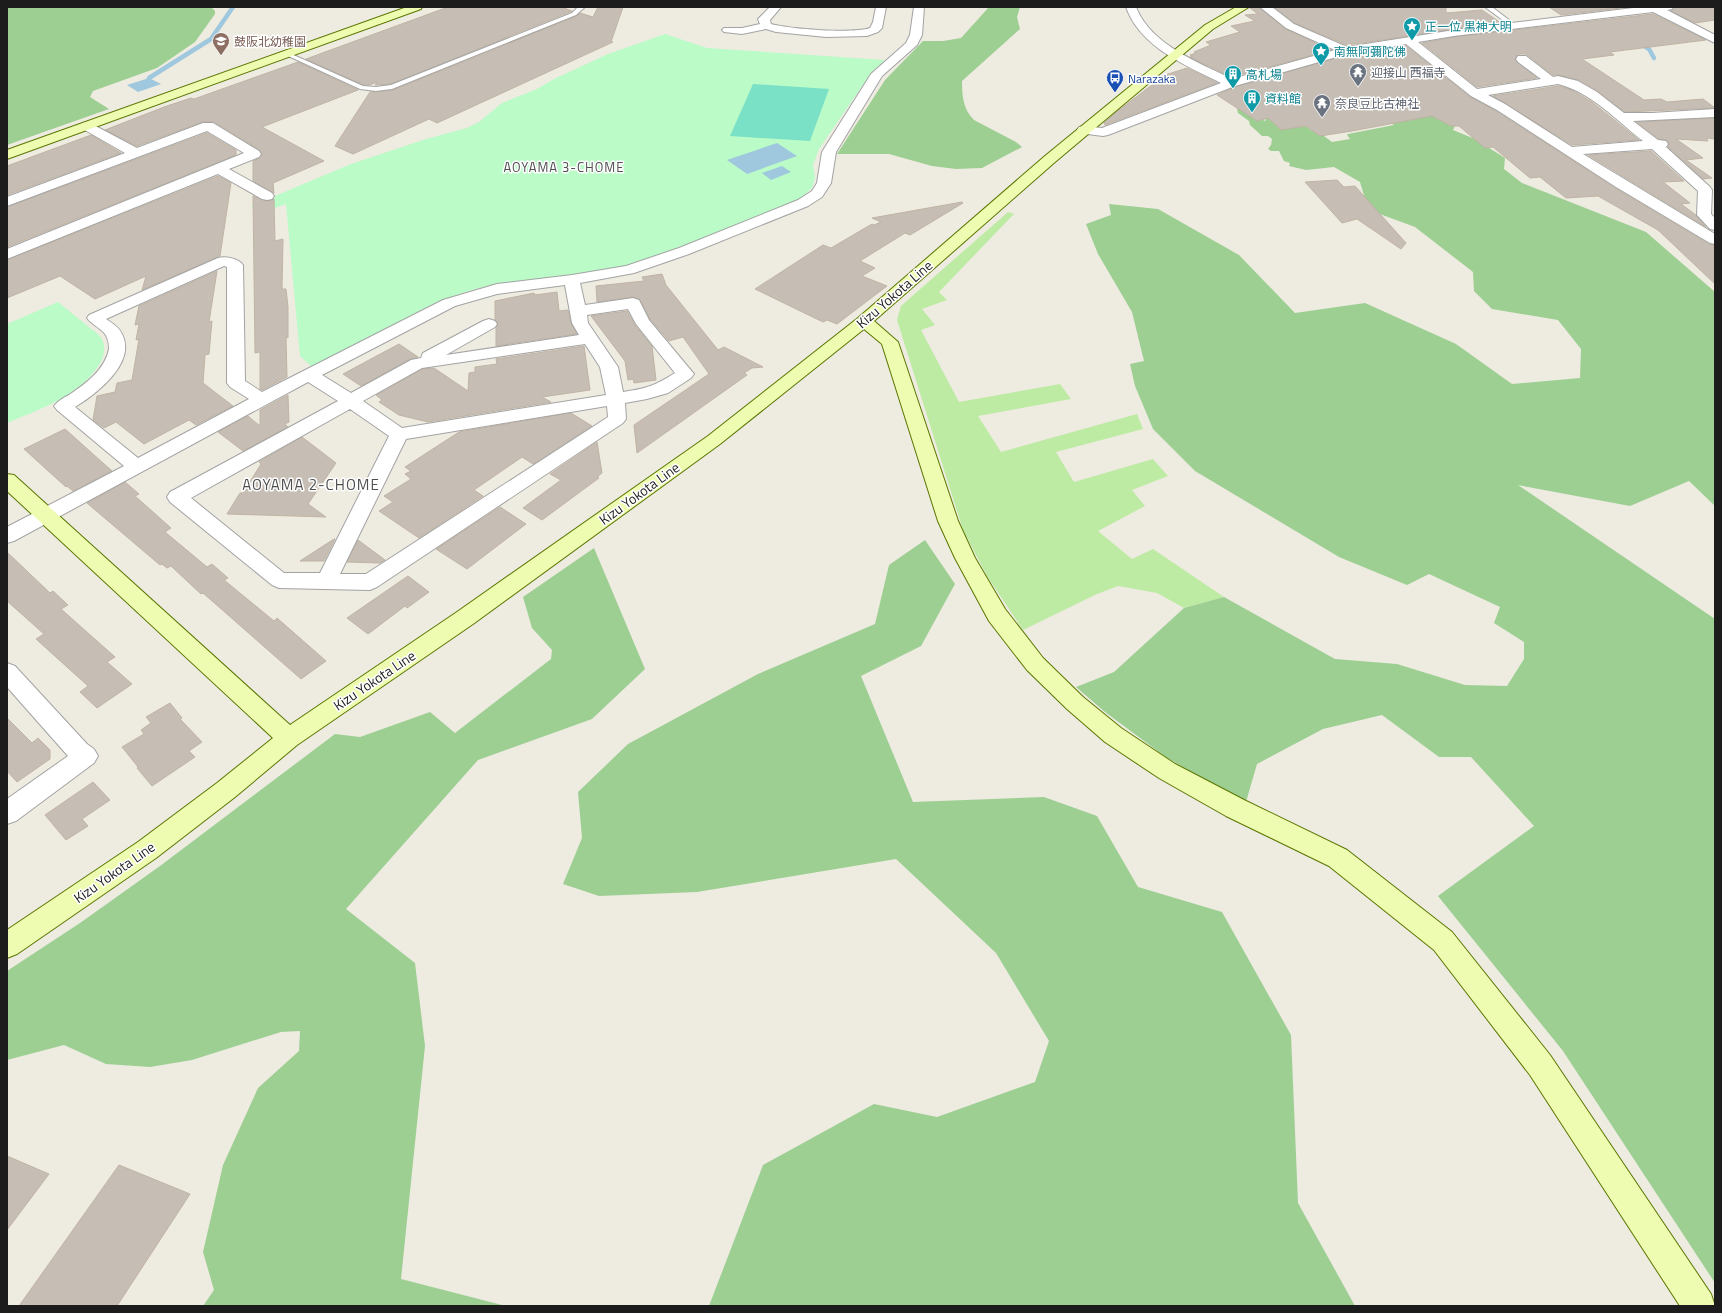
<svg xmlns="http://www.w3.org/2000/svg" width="1722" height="1313" viewBox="0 0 1722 1313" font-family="'Titillium Web','Noto Sans JP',sans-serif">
<rect width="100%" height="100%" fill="#eeebe1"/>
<polygon fill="#beeba4" points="1008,212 1014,214 939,292 947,300 922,309 935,325 921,330 959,402 1060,384 1071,399 978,416 1001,452 1137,414 1143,429 1056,452 1074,482 1153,459 1168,476 1132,490 1145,506 1098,531 1132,559 1153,549 1224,597 1184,608 1157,593 1118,586 1097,594 1023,630 987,576 963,530 897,320 901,306"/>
<g fill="#9dcf93">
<polygon points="7,7 211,7 215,11 215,14 195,42 157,68 93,91 90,97 109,109 7,145"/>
<path d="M989 7H1020L1017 17 1020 29 962 81C962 96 963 109 974 120L1016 142 1022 147 982 168 956 169 932 166 889 154H837L885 80 923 41H943L961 38Z"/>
<polygon points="1243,108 1265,121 1266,120 1263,117 1298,121 1314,132 1320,133 1332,142 1350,139 1347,135 1348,134 1394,125 1384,118 1406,112 1440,117 1455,126 1453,130 1475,139 1505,158 1504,169 1522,183 1646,232 1715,292 1715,506 1689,481 1630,506 1518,485 1715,619 1715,1283 1563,1051 1438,896 1534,826 1471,757 1439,757 1382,715 1323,729 1257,764 1246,802 1167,758 1105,712 1076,687 1114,672 1184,608 1224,597 1335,659 1397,664 1465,685 1507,686 1524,659 1524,642 1494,623 1500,607 1429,574 1407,585 1339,557 1195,471 1153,429 1135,386 1130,364 1144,361 1132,312 1098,254 1086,224 1111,215 1109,204 1158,209 1239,255 1295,313 1365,303 1456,344 1512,384 1580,378 1581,349 1558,320 1492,309 1474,291 1473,272 1415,227 1377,213 1366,202 1360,182 1334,167 1306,170 1289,166 1290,163 1284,161 1279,151 1271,151 1268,149 1271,145 1272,139 1268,136 1262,136 1250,125 1249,121 1238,113 1237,109"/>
<polygon points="925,540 955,584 921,646 861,676 913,802 1044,797 1097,816 1138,887 1222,912 1291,1035 1298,1203 1355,1306 709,1306 763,1165 874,1104 937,1117 1035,1082 1049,1041 996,953 896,859 697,892 599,896 563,884 582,838 578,792 628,744 758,674 875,624 889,565"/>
<polygon points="594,548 645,669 592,719 478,760 346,909 415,963 425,1046 401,1279 506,1306 203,1306 214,1290 203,1252 223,1165 258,1088 299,1051 300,1031 281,1032 192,1060 150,1067 106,1064 64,1045 7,1060 7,971 80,923 160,866 335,734 360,737 430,712 455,733 551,659 552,650 532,628 523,597"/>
</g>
<g fill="#bafbc8">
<polygon points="665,34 707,48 885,60 871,73 819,149 813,165 815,178 812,188 801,198 792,203 653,258 627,266 580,274 521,281 479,288 463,293 437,302 312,367 300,356 286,204 261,213 251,206 351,164 426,139 467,128 479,122 502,103 537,89 554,79 608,54"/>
<path d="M58 302C67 309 75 316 84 323 90 329 98 332 102 339 107 349 103 360 97 368 75 398 40 409 7 423V324Z"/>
</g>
<polygon fill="#7ae1c7" points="753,84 829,89 810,141 730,136"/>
<g fill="#9fc8de">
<polygon points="149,78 161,84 138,92 127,85"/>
<polygon points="777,143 797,156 747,174 727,160"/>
<polygon points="782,166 791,172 771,180 762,173"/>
</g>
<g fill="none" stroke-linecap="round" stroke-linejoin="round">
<g stroke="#9fc8de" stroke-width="4.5">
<polyline points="1638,42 1649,49 1654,58"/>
<polyline points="149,78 211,39 233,7"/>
</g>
</g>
<g fill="#c6beb4" stroke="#c0b3a3">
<polygon points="448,7 561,7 572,11 391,84 375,85 377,82 369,85 363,85 306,59"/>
<polygon points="598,7 623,7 611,42 613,42 437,123 429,119 353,154 335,146 370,92 393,90 577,16 580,13 593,17"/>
<polygon points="1250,7 1259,7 1285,29 1331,50 1232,77 1190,57 1193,56 1190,55 1196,53 1194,52 1211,45 1206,42 1240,32 1231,26 1255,21 1245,15 1258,14 1250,8"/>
<polygon points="1274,7 1446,7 1446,13 1482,10 1501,23 1347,45 1295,23"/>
<polygon points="1549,7 1629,7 1561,15"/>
<polygon points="1674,7 1715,7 1715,20 1695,23 1671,11"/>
<polygon points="1653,14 1706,40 1610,52 1614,55 1582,59 1644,100 1661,99 1667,102 1703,99 1715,108 1625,112 1598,91 1579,80 1558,75 1553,75 1526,54 1518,54 1515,60 1537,78 1477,87 1422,43 1454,37"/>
<polygon points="1406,46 1470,97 1496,111 1615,188 1709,244 1715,245 1715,284 1658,230 1598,196 1566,198 1540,177 1530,178 1493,147 1485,148 1459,126 1451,126 1432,116 1352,131 1320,136 1306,126 1281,130 1268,118 1257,121 1217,95 1235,87 1347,55"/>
<polygon points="298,62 358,90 262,127 324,161 273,183 274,193 253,181 253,161 260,158 262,155 260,150 214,122 202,122 137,146 105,130 164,107 191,98 194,99"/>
<polygon points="1187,68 1217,83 1105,125 1104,123 1115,113 1165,75"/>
<polygon points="1558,86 1570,89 1592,102 1639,140 1572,145 1493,96"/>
<polygon points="1715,118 1715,139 1706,138 1708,141 1676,139 1703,158 1686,160 1712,178 1703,179 1668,147 1669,143 1667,140 1659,139 1637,122"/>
<polygon points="207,133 236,150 236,155 7,247 7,207"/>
<polygon points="91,135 121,153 7,195 7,166"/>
<polygon points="1651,151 1684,181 1663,182 1690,203 1681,204 1696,215 1706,227 1588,155"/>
<polygon points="218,176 231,183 220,256 142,290 146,276 95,299 60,276 7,298 7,260"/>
<polygon points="1337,180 1344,187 1355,186 1406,243 1401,249 1357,219 1342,223 1305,182"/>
<polygon points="253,196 267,201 274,199 275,241 283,239 282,289 286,289 288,307 288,338 286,337 287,377 262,390 260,389 260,352 255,353"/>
<polygon points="962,202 963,203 910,235 905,233 860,261 875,268 862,276 887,286 837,324 827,320 823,322 755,289 823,245 831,248 872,224 874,225 881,222 872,218"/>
<polygon points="217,271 209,322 212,321 209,354 205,355 203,383 233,406 196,425 189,420 144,444 116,422 104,428 93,420 97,396 115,392 117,383 132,380 139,339 136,340 139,324 135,325 139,306"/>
<polygon points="662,274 666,285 718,350 724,347 763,367 752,368 744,373 747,375 637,453 634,425 709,374 683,337 669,341 650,319 639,299 633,297 597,302 596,286 644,281 642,277"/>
<polygon points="557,292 559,311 568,310 571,323 577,334 496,346 496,328 498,323 495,320 495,301 534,293 535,295"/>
<polygon points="627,311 635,325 652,346 656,380 634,383 633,379 628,380 625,361 591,316"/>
<polygon points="399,344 418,357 410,359 361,386 343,374"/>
<polygon points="584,346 590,390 542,397 551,402 428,422 399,415 379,402 382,400 376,395 422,369 434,368 468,391 469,373 475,372 475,367 497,364 496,359"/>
<polygon points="288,395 289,422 285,424 288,427 243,451 218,432 248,416 260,426 260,410"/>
<polygon points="571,413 592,426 533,464 522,457 474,490 483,496 419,538 379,511 393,502 384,496 411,479 405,474 411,471 405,467 459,432"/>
<polygon points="65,429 112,471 73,491 67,486 66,487 24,449"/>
<polygon points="302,437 336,463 308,504 326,517 227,514 240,493 243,493 261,464 259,462"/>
<polygon points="597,442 602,473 597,477 599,478 542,520 523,508 561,480 550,474"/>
<polygon points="125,482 139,494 135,496 171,528 165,532 207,567 212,564 228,578 224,580 274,621 277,618 326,661 301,679 203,593 201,594 171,566 167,568 162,564 160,565 87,503"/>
<polygon points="500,507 526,524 467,569 436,549"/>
<polygon points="334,539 335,539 324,561 300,561"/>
<polygon points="358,540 385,560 380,563 347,562"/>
<polygon points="7,552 50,593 53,591 68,605 61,609 115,657 107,662 132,684 97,708 80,692 88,686 36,639 44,634 7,601"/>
<polygon points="408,576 429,592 407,608 405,606 368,634 347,618"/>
<polygon points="170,703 182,718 180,719 202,742 189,751 195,757 152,786 137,768 138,767 122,747 144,734 141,730 151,723 146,717"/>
<polygon points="7,718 32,743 38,738 50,750 50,759 17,782 7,771"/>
<polygon points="93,782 110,800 82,819 88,826 66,840 45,815"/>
<polygon points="7,1156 49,1174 7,1230"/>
<polygon points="119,1165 190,1194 117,1306 19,1306"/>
</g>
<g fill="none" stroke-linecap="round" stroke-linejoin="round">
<defs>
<g id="lane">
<polygon points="578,7 585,7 576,15 392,89 376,91 360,89 284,54 289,53 363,86 376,87 391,85 572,13"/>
<polygon points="1485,7 1492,7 1517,26 1512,27"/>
</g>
<g id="street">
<path d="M770 7H781L770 20 771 24C790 29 852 34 870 28L873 22 876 7H886L882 28 878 32 867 36 826 37 776 32 766 29 742 34 724 32 722 30 724 28H742L760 24 758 19Z"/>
<path d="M914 7H924L922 35 917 45 882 76 836 152 831 183 822 197 808 206 689 254 634 273 580 283 585 305 633 298 639 300 649 320 694 374 691 378 668 393 647 399 625 403 626 419 623 423 377 587 370 590 279 588 272 585 170 502 167 497 170 492 338 401 308 382 14 541 7 543V527L124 466 57 410 54 406C58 401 63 398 69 395 85 384 105 370 109 349 109 345 108 338 105 334 101 328 92 325 87 318L89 315 218 258C225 256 238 258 243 265L245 381 262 392 443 300 497 284 572 275 626 266 679 248 798 200 812 191 817 183 822 152 871 74 906 43 910 35ZM224 266 227 267V383L230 387 249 399 138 458 75 407C96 394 137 363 122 334 119 327 112 323 106 319ZM565 285 572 323 579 335 446 355 495 327 497 324 495 321 489 319 483 321 423 353 421 358 411 360 351 393 322 375 455 306 497 294ZM628 309 636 324 675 373C654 386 648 388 623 392L618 367 588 323 587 315ZM585 344 600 367 606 395 402 428 363 401 422 368ZM607 406 608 417 366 574H340L406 439ZM350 409 389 436 320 573H284L191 498Z"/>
<path d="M1126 7H1136C1151 45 1198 62 1232 79L1335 50 1286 28 1260 7H1272L1294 24 1347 47 1454 30 1641 7H1673L1672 9 1667 10 1715 35V43L1653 12 1454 36 1418 42 1477 89 1541 79 1518 62 1516 59 1518 56H1526L1553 77 1558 76 1578 81 1597 92 1624 113H1652L1715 109V117L1633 121 1658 140 1666 141 1668 144 1666 147 1710 187 1712 190 1711 214 1715 218V230L1710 229 1697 215 1698 191 1652 149 1583 154 1715 234V244L1710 243 1616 187 1497 110 1471 96 1406 44 1347 54 1235 86 1108 135 1103 136 1079 133 1077 130 1079 127 1084 126 1102 128 1221 83C1185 65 1140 47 1126 7ZM1558 84C1591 92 1617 121 1643 141L1572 147 1505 104 1488 95Z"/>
<polygon points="88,122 137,148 203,123 213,123 259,151 261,154 259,157 229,169 272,193 274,196 272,199 267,200 262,199 218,174 7,259 7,249 244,153 207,131 7,206 7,197 125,153 83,129 82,126 83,123"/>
<polygon points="7,663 15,666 87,744 94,749 98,756 94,763 16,821 7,824 7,799 68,756 7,687"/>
</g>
<g id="secondary">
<polygon points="407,7 422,7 421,9 7,159 7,150"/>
<polygon points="1236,7 1249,7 1213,29 1055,162 874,321 898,342 958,521 975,558 1005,609 1043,658 1083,697 1121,728 1175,764 1244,800 1347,850 1452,932 1550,1055 1711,1294 1715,1306 1680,1306 1530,1075 1434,950 1329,866 1226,816 1159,778 1105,742 1067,709 1027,670 989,621 955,558 938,521 882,344 864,329 720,444 473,624 297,745 235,797 156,858 17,954 7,958 7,930 138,842 217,783 273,738 7,491 7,474 14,475 290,725 457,612 708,436 858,318 1045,156 1205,25"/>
</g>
</defs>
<use href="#lane" stroke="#a3a3a3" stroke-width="2"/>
<use href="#street" stroke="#a3a3a3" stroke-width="2"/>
<use href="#secondary" stroke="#5a7600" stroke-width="2"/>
<use href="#lane" fill="#fff" fill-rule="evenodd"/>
<use href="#street" fill="#fff" fill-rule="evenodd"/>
<use href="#secondary" fill="#eefcb1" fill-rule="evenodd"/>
</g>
<defs>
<symbol id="sight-pin" viewBox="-11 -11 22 30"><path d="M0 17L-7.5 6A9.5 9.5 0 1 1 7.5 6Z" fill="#0f9aa8" stroke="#fff"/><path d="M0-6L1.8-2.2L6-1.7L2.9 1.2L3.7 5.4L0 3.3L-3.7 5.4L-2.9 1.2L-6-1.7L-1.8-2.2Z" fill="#fff"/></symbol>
<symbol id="school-pin" viewBox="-11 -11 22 30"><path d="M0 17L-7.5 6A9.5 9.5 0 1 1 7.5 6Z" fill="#8d6e63" stroke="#fff"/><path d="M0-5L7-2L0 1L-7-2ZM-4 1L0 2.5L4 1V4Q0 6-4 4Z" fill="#fff"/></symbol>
<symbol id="temple-pin" viewBox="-11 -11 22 30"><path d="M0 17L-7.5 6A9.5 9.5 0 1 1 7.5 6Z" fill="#6b7280" stroke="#fff"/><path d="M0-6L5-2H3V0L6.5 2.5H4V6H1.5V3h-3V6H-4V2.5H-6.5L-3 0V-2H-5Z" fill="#fff"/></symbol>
<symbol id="building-pin" viewBox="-11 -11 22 30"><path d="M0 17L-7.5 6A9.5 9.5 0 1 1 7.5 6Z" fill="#0f9aa8" stroke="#fff"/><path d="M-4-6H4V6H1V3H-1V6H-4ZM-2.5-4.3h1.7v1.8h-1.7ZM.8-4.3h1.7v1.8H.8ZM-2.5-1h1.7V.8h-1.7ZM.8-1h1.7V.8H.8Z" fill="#fff"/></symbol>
<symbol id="bus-pin" viewBox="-11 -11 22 30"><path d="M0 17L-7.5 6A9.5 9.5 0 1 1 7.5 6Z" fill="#1a4fb4" stroke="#fff"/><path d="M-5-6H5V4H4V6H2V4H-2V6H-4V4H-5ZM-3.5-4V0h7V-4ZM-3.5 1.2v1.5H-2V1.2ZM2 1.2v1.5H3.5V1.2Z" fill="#fff"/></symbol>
</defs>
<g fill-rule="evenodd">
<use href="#sight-pin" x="1402" y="16" width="20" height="27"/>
<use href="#school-pin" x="211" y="31" width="20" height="27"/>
<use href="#sight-pin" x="1311" y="41" width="20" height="27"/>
<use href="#temple-pin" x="1348" y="62" width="20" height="27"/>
<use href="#building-pin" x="1223" y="64" width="20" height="27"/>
<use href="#bus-pin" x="1105" y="68" width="20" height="27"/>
<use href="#building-pin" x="1242" y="88" width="20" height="27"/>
<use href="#temple-pin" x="1312" y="93" width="20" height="27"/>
</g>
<g text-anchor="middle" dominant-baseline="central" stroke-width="3" stroke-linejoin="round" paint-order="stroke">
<g font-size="12" fill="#0d838f" stroke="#fff" text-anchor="start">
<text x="1425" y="26">正一位 黒神大明</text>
<text x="1334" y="51">南無阿彌陀佛</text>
<text x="1246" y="74">高札場</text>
<text x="1265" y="98">資料館</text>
</g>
<g font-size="12" fill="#785e54" stroke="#fff" text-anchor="start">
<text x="234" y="41">鼓阪北幼稚園</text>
</g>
<g font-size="12" fill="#5b616d" stroke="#fff" text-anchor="start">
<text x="1371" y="72">迎接山 西福寺</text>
<text x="1335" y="103">奈良豆比古神社</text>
</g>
<g font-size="12" fill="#164399" stroke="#fff" text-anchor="start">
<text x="1128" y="78">Narazaka</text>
</g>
<g font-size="13" letter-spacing="1" fill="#4f4f4f" stroke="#fff">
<text x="564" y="167">AOYAMA 3-CHOME</text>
</g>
<g font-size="14" fill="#1c1c1c" stroke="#fff">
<text transform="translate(894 294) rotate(-41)">Kizu Yokota Line</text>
<text transform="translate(639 493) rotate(-36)">Kizu Yokota Line</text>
<text transform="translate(374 680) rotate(-34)">Kizu Yokota Line</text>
<text transform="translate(114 872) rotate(-35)">Kizu Yokota Line</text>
</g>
<g font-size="15" letter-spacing="1" fill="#4f4f4f" stroke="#fff">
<text x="311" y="484">AOYAMA 2-CHOME</text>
</g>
</g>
<rect width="1722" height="1313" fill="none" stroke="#1c1c1c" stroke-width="16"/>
</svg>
